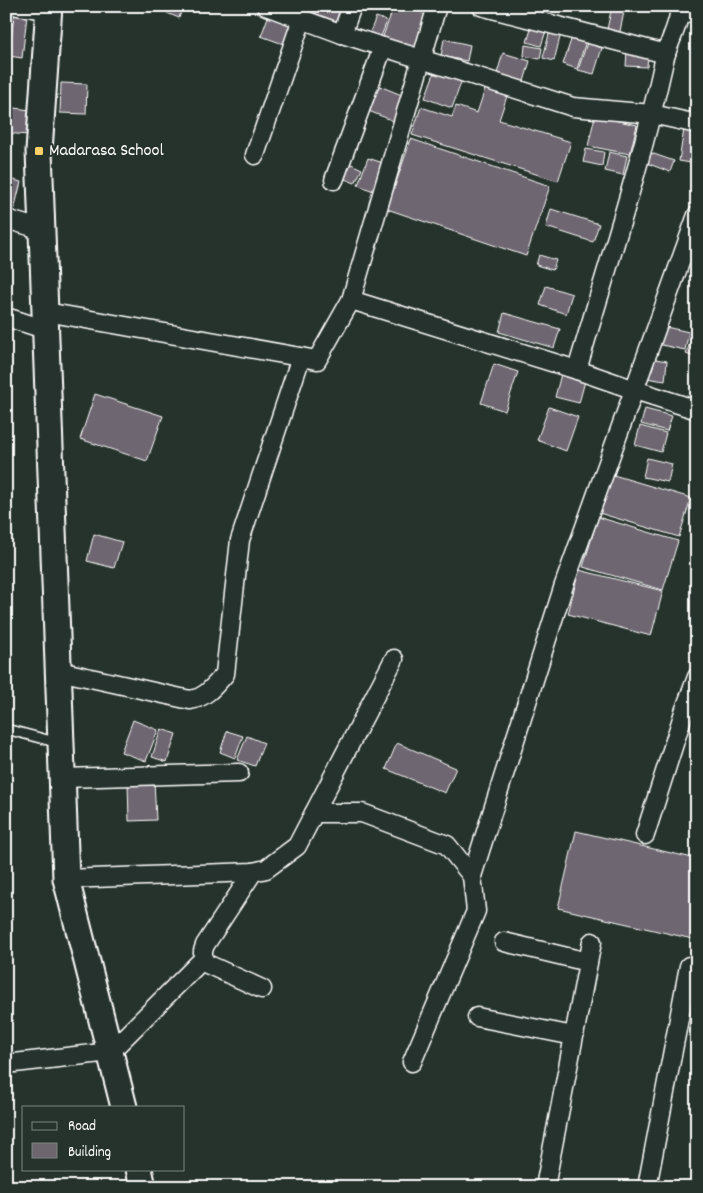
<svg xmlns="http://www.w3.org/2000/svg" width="703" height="1193" viewBox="0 0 703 1193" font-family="Dekko,sans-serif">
<rect width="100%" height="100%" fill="#26332d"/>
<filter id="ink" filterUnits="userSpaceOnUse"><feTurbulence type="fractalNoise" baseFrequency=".02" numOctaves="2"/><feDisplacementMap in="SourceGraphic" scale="10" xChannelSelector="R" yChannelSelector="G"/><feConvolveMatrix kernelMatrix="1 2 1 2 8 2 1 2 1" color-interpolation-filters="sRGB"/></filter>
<g filter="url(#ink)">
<g fill="#6e666f" stroke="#fff">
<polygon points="170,6 183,6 179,18 167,13"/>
<polygon points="316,6 341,6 336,21 314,13"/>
<polygon points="394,6 404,6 427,15 415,50 382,39"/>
<polygon points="612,6 625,7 619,36 606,34"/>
<polygon points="14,15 27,16 22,58 9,56"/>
<polygon points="268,17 293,26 286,45 261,36"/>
<polygon points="376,17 387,21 380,39 369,35"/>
<polygon points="533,23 547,28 541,46 527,42"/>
<polygon points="550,30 561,33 554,61 543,58"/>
<polygon points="572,37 586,41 577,69 563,64"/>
<polygon points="444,39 470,45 467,61 441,56"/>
<polygon points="587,43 602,48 594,74 578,70"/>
<polygon points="525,45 542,48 540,59 524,56"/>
<polygon points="627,51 648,53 647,67 626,66"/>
<polygon points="503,53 530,61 523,85 496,77"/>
<polygon points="436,68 463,77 452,108 425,98"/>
<polygon points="6,78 12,78 9,102 6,102"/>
<polygon points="61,83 87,84 86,114 60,113"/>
<polygon points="377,85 409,98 399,123 366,110"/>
<polygon points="485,89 507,96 499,120 571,142 558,181 412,135 421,107 452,117 456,106 477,113"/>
<polygon points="692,90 697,91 697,115 689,114"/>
<polygon points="6,107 31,110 28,135 6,133"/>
<polygon points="595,116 637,125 630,154 588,146"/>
<polygon points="684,129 697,132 697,164 679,161"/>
<polygon points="411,139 550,186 526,256 387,209"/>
<polygon points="586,149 604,152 602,166 583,162"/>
<polygon points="609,152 627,156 623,175 605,171"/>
<polygon points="648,152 674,161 670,172 644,162"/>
<polygon points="368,158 386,164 376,192 358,185"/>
<polygon points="349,163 362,169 355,183 342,178"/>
<polygon points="6,178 21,182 13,214 6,212"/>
<polygon points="551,209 599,224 593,242 546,227"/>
<polygon points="539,255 556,260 553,270 536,265"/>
<polygon points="546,286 572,294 566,314 540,305"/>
<polygon points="504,313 560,329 554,348 499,332"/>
<polygon points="697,324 697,358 686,354"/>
<polygon points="661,326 689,332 685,350 657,344"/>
<polygon points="649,358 667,361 665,381 646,378"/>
<polygon points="494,364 518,372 505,411 481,403"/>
<polygon points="561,374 585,381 579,403 555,397"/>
<polygon points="95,394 163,416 147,461 80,439"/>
<polygon points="549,407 578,417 566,451 537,440"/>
<polygon points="645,409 672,416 667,431 641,424"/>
<polygon points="640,426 666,433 661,452 635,445"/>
<polygon points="647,458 672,464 668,482 643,477"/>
<polygon points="610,474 691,498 679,537 599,513"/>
<polygon points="598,517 678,541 663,590 583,567"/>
<polygon points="94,534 122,542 114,568 87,561"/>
<polygon points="579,570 663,591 651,636 568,614"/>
<polygon points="133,720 158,730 146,761 121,752"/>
<polygon points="161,729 176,734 167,762 152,757"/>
<polygon points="227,731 243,736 235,758 220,752"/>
<polygon points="247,736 264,743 255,766 237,760"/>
<polygon points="397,743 456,768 445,793 386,769"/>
<polygon points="154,780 156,820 129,821 128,782"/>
<polygon points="576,831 697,859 697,940 558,908"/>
</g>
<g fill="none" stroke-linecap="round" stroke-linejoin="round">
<defs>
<polyline id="lane" points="6,729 59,743"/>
<g id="street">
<polyline points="18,6 49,10"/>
<polyline points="266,6 342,34 573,107 652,114 697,124"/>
<polyline points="481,6 666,54"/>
<polyline points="680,16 697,9"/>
<polyline points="342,34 352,6"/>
<polyline points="255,155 302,19"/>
<polyline points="334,180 383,47"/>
<polyline points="6,219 43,230"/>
<polyline points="351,300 577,370 635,390 697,410"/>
<polyline points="46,312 317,360 351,300 437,6"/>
<polyline points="6,317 47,330"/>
<path d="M577 370C607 267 641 165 664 61 668 42 680 25 680 6"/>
<path d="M59 671 190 700C206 698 215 685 225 674L240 540 301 357"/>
<polyline points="63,778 239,773"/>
<polyline points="314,813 362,813 447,845 472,876"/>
<polyline points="645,835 685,709 697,677"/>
<polyline points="253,872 205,945 203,951 203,959 207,964 262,989"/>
<polyline points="66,879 253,872 266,869 297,846 394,659"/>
<polyline points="504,942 588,962"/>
<polyline points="477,1017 574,1036"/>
<polyline points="412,1062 476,911 472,876 564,585 697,215"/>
<polyline points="6,1064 110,1052 203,959"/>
<polyline points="545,1187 592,942"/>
<polyline points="647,1187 689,966"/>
</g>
<g id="secondary">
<polyline points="49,6 39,151 66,879 124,1107"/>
<polyline points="139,1169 143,1187"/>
</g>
</defs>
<use href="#lane" stroke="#fff" stroke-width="12"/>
<use href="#street" stroke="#fff" stroke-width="21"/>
<use href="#secondary" stroke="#fff" stroke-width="29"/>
<use href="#lane" stroke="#26332d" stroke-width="9"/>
<use href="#street" stroke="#26332d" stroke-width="18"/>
<use href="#secondary" stroke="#26332d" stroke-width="25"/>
</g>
</g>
<rect fill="#ffd166" stroke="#26332d" stroke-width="2" x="34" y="146" width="10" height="10" rx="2.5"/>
<g text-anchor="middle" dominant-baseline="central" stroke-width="4" stroke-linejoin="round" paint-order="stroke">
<g font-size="18" fill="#fff" stroke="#26332d" text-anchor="start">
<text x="49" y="151">Madarasa School</text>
</g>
</g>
<rect width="703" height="1193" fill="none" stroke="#26332d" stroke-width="25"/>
<rect x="12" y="12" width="678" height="1168" fill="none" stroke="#fff" stroke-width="2" filter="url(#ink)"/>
<rect x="22" y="1106" width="162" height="65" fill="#26332d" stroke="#7d8581"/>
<rect x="32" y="1122" width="25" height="8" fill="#26332d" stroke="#7d8581"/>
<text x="68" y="1130" font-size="15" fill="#ffffff">Road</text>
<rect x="32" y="1143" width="25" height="15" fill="#6e666f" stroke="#7d8581"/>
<text x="68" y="1156" font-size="15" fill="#ffffff">Building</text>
</svg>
